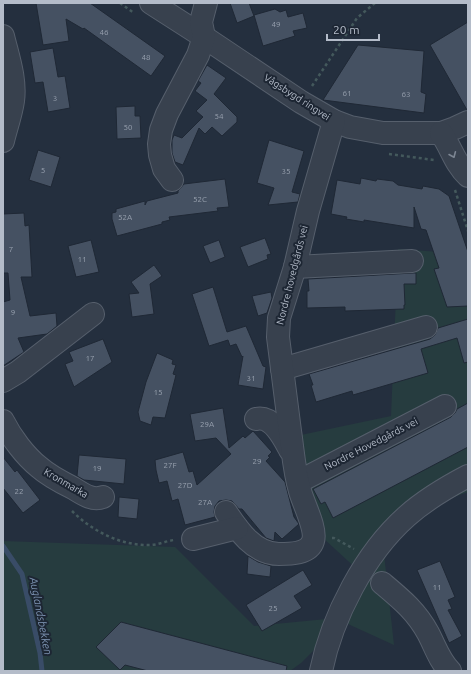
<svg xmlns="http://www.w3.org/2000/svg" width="471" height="674" viewBox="0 0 471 674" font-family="Ubuntu,sans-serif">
<rect width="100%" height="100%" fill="#242f3e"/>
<polygon fill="#263c3f" points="398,249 468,254 468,492 425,507 384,554 394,645 337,619 329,635 301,663 290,671 3,671 3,541 175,547 254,626 337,618 360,572 310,526 296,436 391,416"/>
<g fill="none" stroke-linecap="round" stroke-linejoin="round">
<polyline stroke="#394c67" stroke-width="5" points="3,546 22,574 40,653 42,671"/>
</g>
<g fill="#455162" stroke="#1f2835">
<polygon points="36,3 90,3 165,56 151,76 84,28 83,29 66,19 69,41 43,45"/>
<polygon points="230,3 249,3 254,16 237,23"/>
<polygon points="275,9 280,12 286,10 288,17 303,13 307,28 293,31 295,36 263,46 254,15"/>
<polygon points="468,22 468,110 467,110 430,45"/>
<polygon points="358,45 424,51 421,92 426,94 424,113 323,100"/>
<polygon points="53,48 58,77 65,76 70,108 48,112 43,82 35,83 30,52"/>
<polygon points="207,65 226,78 214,94 237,117 237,122 222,136 212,127 205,134 199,128 183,165 175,162 172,153 172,140 174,135 182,138 203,117 196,111 207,100 195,91 201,83 198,81"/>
<polygon points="135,106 135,116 140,116 141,138 117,139 116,107"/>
<polygon points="269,140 304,151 292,192 300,194 298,202 268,205 274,188 257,183"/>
<polygon points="38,150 60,157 51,187 29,180"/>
<polygon points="361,178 376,181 377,179 393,181 398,185 422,189 423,186 439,189 449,196 468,252 468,306 447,307 434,269 439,268 426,230 421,229 414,207 414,228 364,220 364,222 346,219 347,217 331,214 337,180 360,184"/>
<polygon points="225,179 229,207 217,208 218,211 169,217 170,220 162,222 162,224 117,236 112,219 112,213 116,212 116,209 145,201 145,205 147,201 178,193 178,191 184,184"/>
<polygon points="24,213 25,226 29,225 32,277 21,277 30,316 56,313 57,326 47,334 18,338 24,352 3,366 3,302 10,300 8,273 3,273 3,214"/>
<polygon points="265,238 271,254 267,255 268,259 248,267 240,247"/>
<polygon points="91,240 99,272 76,277 68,246"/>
<polygon points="219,240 225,257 210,263 203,246"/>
<polygon points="154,265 162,276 150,284 154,314 132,317 129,294 139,293 131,282"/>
<polygon points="413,273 416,273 416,284 404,284 405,305 404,305 404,309 345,311 345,307 307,308 307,291 309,291 308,279"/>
<polygon points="213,287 227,332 246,326 263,366 266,367 263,389 238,385 243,356 242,357 236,344 230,346 228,340 209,346 192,294"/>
<polygon points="271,292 272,298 267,313 258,316 252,296"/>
<polygon points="468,319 468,362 464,363 457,338 421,349 428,373 353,395 352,391 316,402 311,385 313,385 309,374 430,339 435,335 438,328"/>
<polygon points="103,339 112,362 74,387 65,364 73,361 69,352"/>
<polygon points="157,353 173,360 172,364 176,365 173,374 176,375 165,418 153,417 151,425 140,421 138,412 146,382"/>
<polygon points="468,403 468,447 333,518 325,502 321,504 313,489 451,417 455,413 457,409"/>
<polygon points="223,408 229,448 243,436 245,438 253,431 272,452 268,456 270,457 266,461 285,482 294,517 299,524 282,539 275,532 274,541 266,538 242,509 239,509 232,501 226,500 219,501 215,506 214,512 215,517 185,525 178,499 172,501 167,481 159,483 156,470 155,460 183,452 189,472 193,471 197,485 231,454 216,438 195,441 190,414"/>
<polygon points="79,455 126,459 124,484 84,480 77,476"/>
<polygon points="3,457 15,472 17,470 40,500 23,513 3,488"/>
<polygon points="119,497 139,499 137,519 118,517"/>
<polygon points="248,556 258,562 271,566 270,577 247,574"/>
<polygon points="440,561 455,597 448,600 452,609 448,610 462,636 449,643 417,570"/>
<polygon points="303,570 312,585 294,596 302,608 262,631 246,605"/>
<polygon points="121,622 287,666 286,671 148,671 125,665 120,670 96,647"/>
</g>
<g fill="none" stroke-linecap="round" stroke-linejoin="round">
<defs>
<g id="minor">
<polyline points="151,3 204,37 301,102 334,121 350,127 383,133 441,133 455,128 468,122"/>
<path d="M3 36C8 57 16 79 13 101 11 115 6 128 3 141"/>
<path d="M441 133C451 147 455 164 468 176"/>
<polyline points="172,180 164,169 160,155 159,144 161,130 167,114 198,55 204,37 201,22 206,3"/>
<polyline points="295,267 412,261"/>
<polyline points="282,369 426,327"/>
<polyline points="3,381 18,372 93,314"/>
<path d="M256 419C273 415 284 439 290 450"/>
<path d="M3 421C11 437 25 456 39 467 49 476 61 482 73 488 83 494 92 501 103 497"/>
<polyline points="298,482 445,406"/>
<path d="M226 512C238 530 254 554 279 554 290 554 309 554 313 541 317 529 303 503 300 491 294 471 293 451 290 431 286 399 282 368 278 337L279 318 295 267 308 211 334 121"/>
<polyline points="193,539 237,528"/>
<path d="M382 583C401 599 416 611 428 633 435 646 439 660 450 671"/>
<path d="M321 671C332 617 365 553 407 516 425 500 447 487 468 476"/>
</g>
</defs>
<use href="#minor" stroke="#565f6c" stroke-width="24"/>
<g stroke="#44595c" stroke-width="2.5" stroke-dasharray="3 3" stroke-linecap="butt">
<polyline points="120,3 134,13"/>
<polyline points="312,86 357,18 375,3"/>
<polyline points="389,154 434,160"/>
<polyline points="455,190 468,231"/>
<path d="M72 511C92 531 121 546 150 545 158 545 166 541 174 540"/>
<polyline points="332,538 334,538 354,549"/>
</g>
<use href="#minor" stroke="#38414e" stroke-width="22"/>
</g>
<defs><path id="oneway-chevron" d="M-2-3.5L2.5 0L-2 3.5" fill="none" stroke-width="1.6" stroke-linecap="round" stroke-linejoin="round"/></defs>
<use stroke="#7c8592" href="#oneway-chevron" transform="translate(453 155) rotate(67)"/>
<g text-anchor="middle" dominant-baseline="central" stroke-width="4" stroke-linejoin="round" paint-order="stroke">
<g font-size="8" fill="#98a1af">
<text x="276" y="24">49</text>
<text x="104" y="32">46</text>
<text x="146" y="57">48</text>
<text x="347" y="93">61</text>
<text x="406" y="94">63</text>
<text x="55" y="98">3</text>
<text x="219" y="116">54</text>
<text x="128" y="127">50</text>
<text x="43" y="170">5</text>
<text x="286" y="171">35</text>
<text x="200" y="199">52C</text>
<text x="125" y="217">52A</text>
<text x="11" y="249">7</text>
<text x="82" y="259">11</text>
<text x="13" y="312">9</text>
<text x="90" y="358">17</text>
<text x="251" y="378">31</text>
<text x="158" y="392">15</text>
<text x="207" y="424">29A</text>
<text x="257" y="461">29</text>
<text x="170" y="465">27F</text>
<text x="97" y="468">19</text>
<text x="185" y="485">27D</text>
<text x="19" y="491">22</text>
<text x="205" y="502">27A</text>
<text x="437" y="587">11</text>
<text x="273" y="608">25</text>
</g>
<g font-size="10" fill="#b4bcc9" stroke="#1d2633">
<text transform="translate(297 97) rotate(33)">Vågsbygd ringvei</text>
<text transform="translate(292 275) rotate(-76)">Nordre hovedgårds vei</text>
<text transform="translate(371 444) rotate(-27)">Nordre Hovedgårds vei</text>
<text transform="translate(66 483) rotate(30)">Kronmarka</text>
</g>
<g font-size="11" font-style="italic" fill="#7c92b1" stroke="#1d2633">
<text transform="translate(41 616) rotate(79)">Auglandsbekken</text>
</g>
</g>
<rect width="471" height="674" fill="none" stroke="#b4bcc9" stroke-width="8"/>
<path d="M327 34v6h52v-6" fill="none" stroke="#b4bcc9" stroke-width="2"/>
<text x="333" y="34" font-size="12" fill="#b4bcc9" stroke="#1d2633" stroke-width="3" paint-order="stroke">20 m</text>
</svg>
